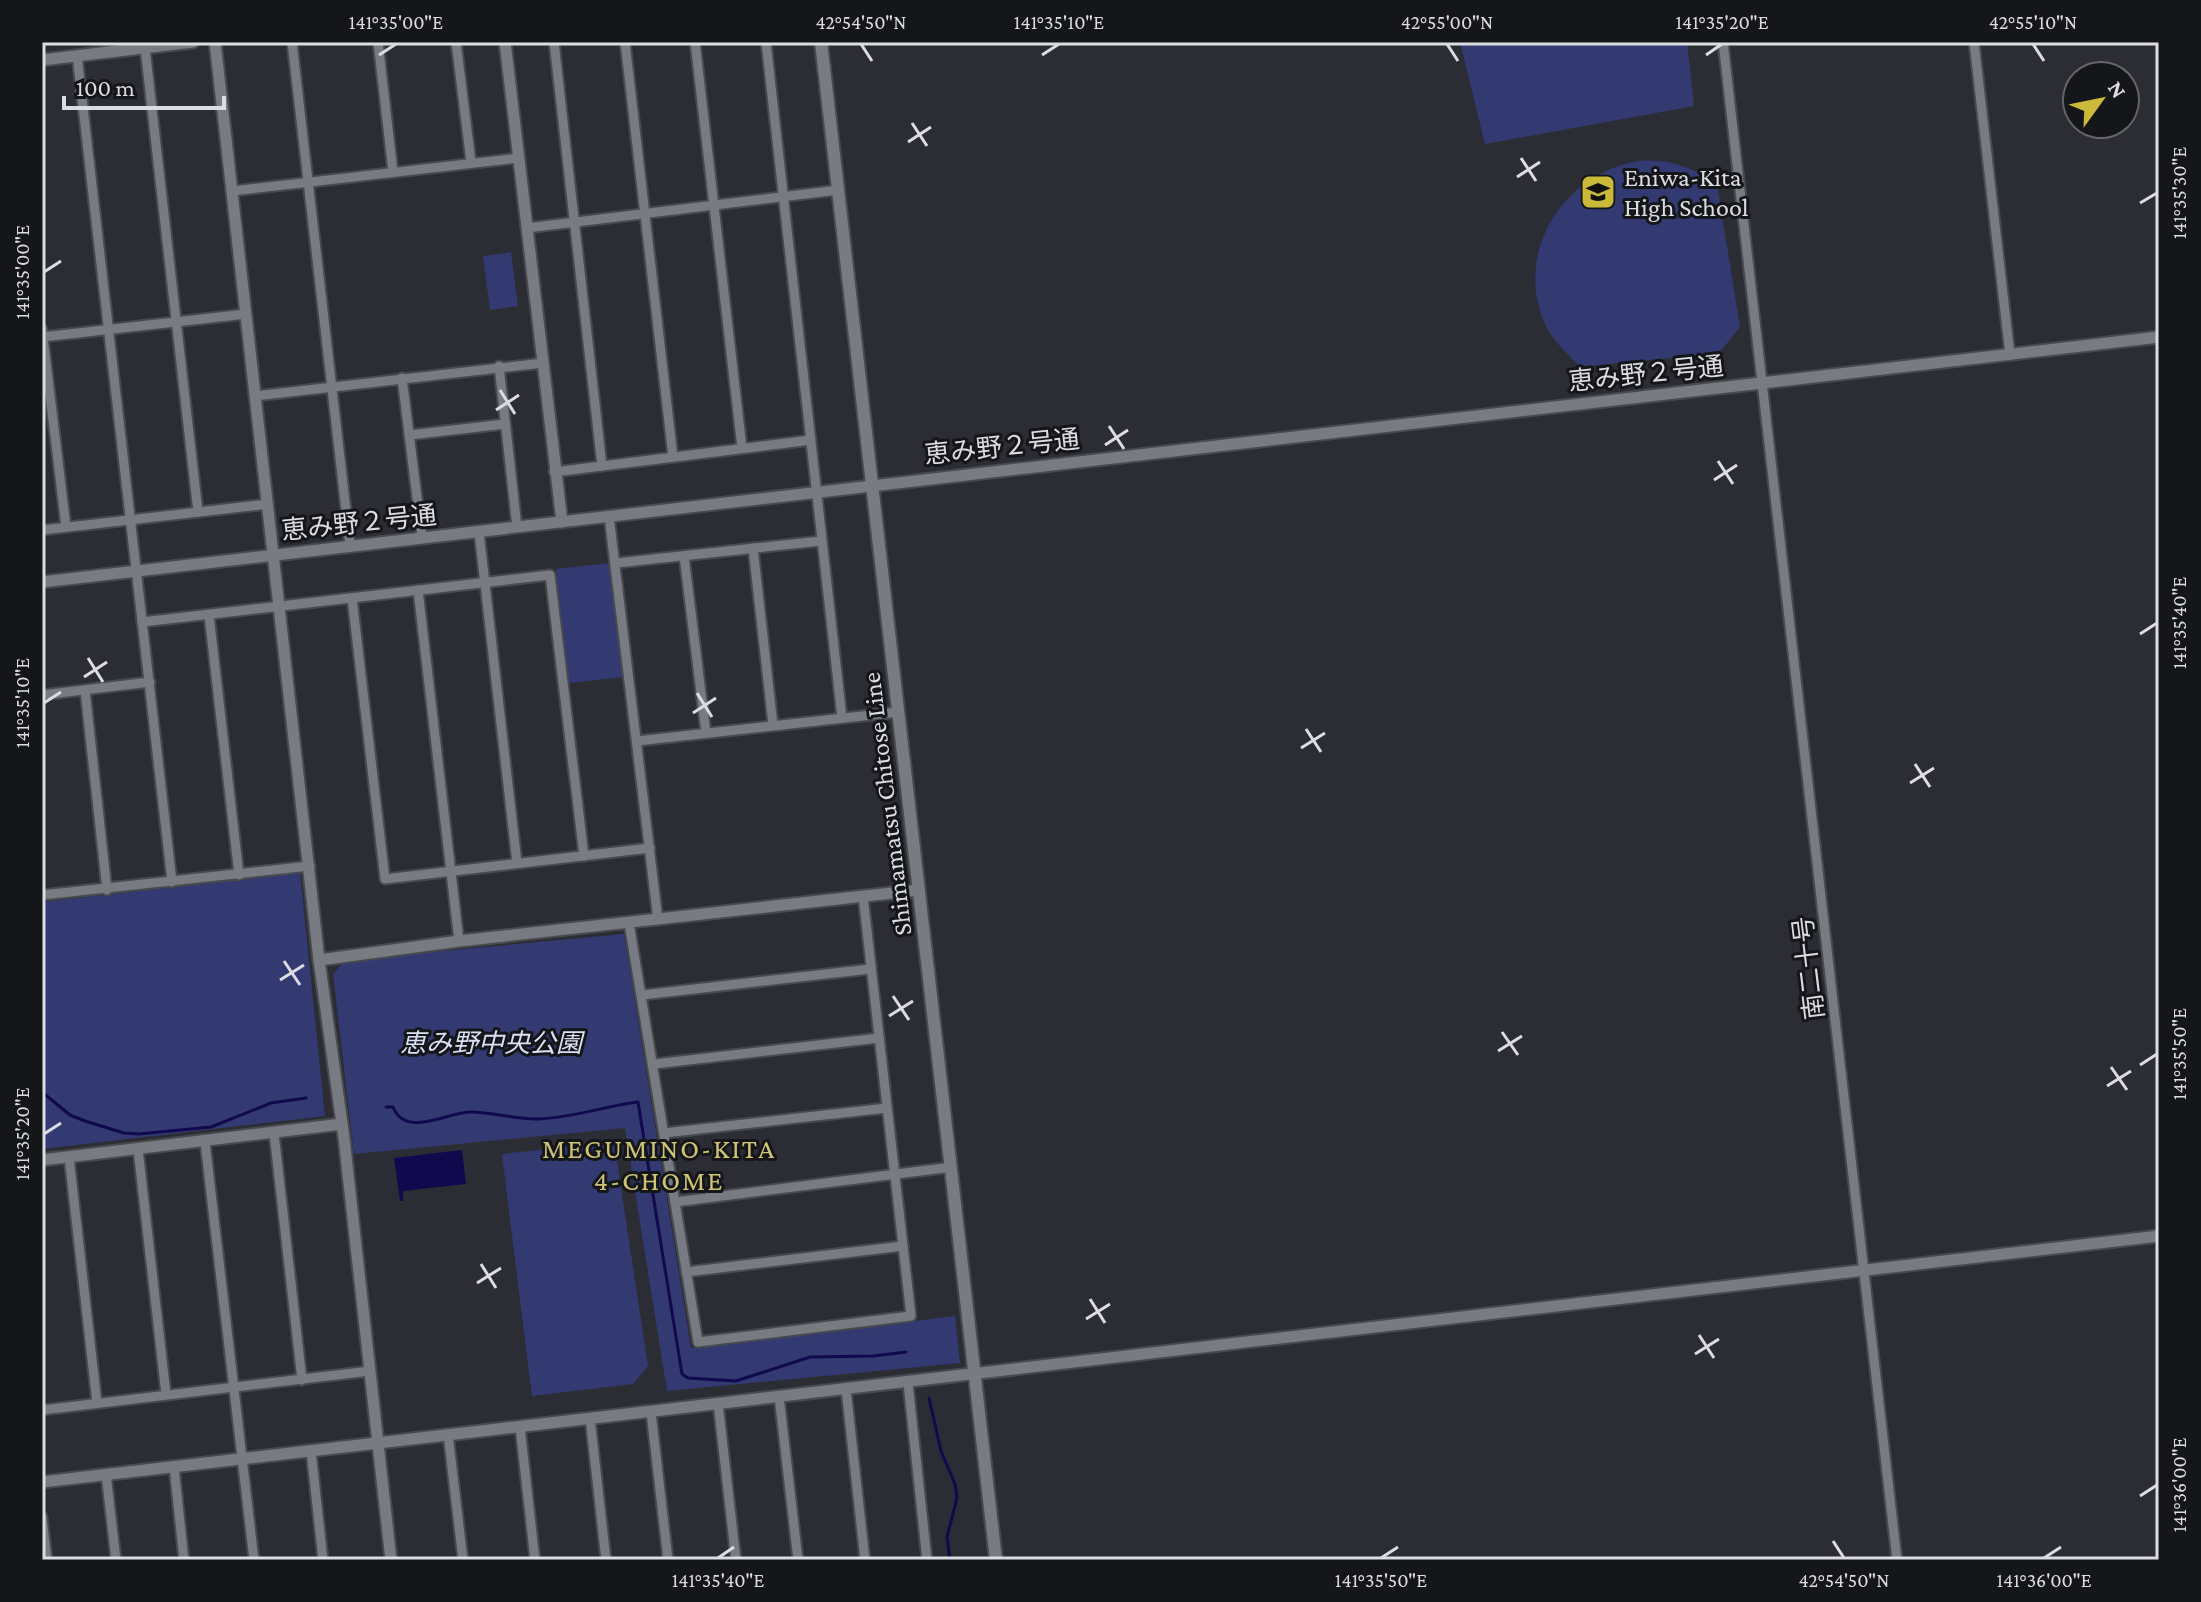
<svg xmlns="http://www.w3.org/2000/svg" width="2201" height="1602" viewBox="0 0 2201 1602" font-family="'Crimson Pro','Noto Sans JP',serif">
<rect width="100%" height="100%" fill="#2c2d34"/>
<g fill="#323a71">
<polygon points="1460,42 1687,42 1694,106 1485,144"/>
<path d="M1638 161C1669 158 1692 167 1717 184L1740 327 1719 353 1580 367C1567 353 1553 341 1545 324 1513 251 1564 174 1638 161Z"/>
<polygon points="511,252 518,306 490,310 483,256"/>
<polygon points="610,563 623,677 569,683 556,569"/>
<polygon points="300,873 325,1116 42,1149 42,902"/>
<polygon points="624,934 691,1348 955,1316 960,1363 667,1391 625,1128 354,1154 333,974 346,960"/>
<polygon points="614,1142 648,1366 633,1384 532,1396 502,1154"/>
</g>
<polygon fill="#10094e" points="462,1150 466,1184 403,1191 403,1201 400,1201 394,1158"/>
<g fill="none" stroke-linecap="round" stroke-linejoin="round">
<g stroke="#10094e" stroke-width="3">
<polyline points="42,1092 70,1115 85,1121 124,1133 139,1134 211,1127 271,1103 306,1098"/>
<path d="M386 1107H393C406 1139 447 1112 471 1112 494 1112 516 1120 539 1119 572 1118 605 1106 638 1102L682 1374 688 1378 736 1381 810 1357 873 1356 906 1352"/>
<polyline points="929,1398 941,1451 955,1484 957,1498 947,1537 950,1560"/>
</g>
<defs>
<g id="minor">
<polyline points="292,42 350,545"/>
<polyline points="378,42 393,172"/>
<polyline points="456,42 471,162"/>
<polyline points="554,42 602,466"/>
<polyline points="625,42 673,457"/>
<polyline points="695,42 742,448"/>
<polyline points="766,42 842,718"/>
<polyline points="1723,42 1897,1560"/>
<polyline points="1974,42 2010,355"/>
<polyline points="145,48 198,512"/>
<polyline points="77,55 172,882"/>
<polyline points="232,191 519,158"/>
<polyline points="527,228 838,190"/>
<polyline points="42,329 66,527"/>
<polyline points="42,337 246,314"/>
<polyline points="499,366 517,527"/>
<polyline points="402,378 422,537"/>
<polyline points="255,396 543,363"/>
<polyline points="409,435 505,424"/>
<polyline points="554,472 811,440"/>
<polyline points="609,516 658,920"/>
<polyline points="42,530 268,504"/>
<polyline points="479,532 517,863"/>
<polyline points="753,548 773,725"/>
<polyline points="684,556 706,733"/>
<polyline points="616,563 821,541"/>
<polyline points="418,590 459,941"/>
<polyline points="352,598 385,879 650,848"/>
<polyline points="209,615 239,875"/>
<polyline points="142,622 550,575 584,856"/>
<polyline points="85,690 107,890"/>
<polyline points="42,695 150,682"/>
<polyline points="637,741 898,712"/>
<polyline points="42,895 310,866"/>
<polyline points="629,923 698,1342 911,1316 863,896"/>
<polyline points="642,995 870,969"/>
<polyline points="654,1064 879,1038"/>
<polyline points="274,1133 302,1380"/>
<polyline points="664,1133 887,1108"/>
<polyline points="205,1142 254,1560"/>
<polyline points="138,1149 166,1394"/>
<polyline points="69,1157 97,1403"/>
<polyline points="675,1202 952,1167"/>
<polyline points="686,1272 903,1246"/>
<polyline points="908,1383 927,1560"/>
<polyline points="846,1389 865,1560"/>
<polyline points="779,1396 798,1560"/>
<polyline points="718,1403 736,1560"/>
<polyline points="42,1410 370,1371"/>
<polyline points="651,1412 668,1560"/>
<polyline points="590,1418 606,1560"/>
<polyline points="520,1427 535,1560"/>
<polyline points="448,1434 463,1560"/>
<polyline points="311,1451 323,1560"/>
<polyline points="174,1467 184,1560"/>
<polyline points="106,1474 116,1560"/>
<polyline points="42,1517 47,1560"/>
</g>
<g id="tertiary">
<polyline points="215,42 319,960 344,1138 391,1560"/>
<polyline points="505,42 562,522"/>
<polyline points="42,60 193,42"/>
<polyline points="42,582 2159,337"/>
<polyline points="319,960 459,941 919,890"/>
<polyline points="42,1160 342,1124"/>
<polyline points="42,1482 2159,1236"/>
</g>
<polyline id="secondary" points="821,42 996,1560"/>
</defs>
<use href="#minor" stroke="#484a4f" stroke-width="13"/>
<use href="#tertiary" stroke="#484a4f" stroke-width="15"/>
<use href="#secondary" stroke="#484a4f" stroke-width="16"/>
<use href="#minor" stroke="#797b83" stroke-width="9"/>
<use href="#tertiary" stroke="#797b83" stroke-width="11"/>
<use href="#secondary" stroke="#797b83" stroke-width="12"/>
</g>
<path fill="none" stroke="#dcdde2" stroke-width="3" d="M861 44 872 61M1447 44 1458 61M2033 44 2044 61M379 55 396 44M1042 55 1059 44M1706 55 1722 44M912 123 927 146M908 142 931 127M1521 158 1536 181M1517 177 1540 162M2140 203 2157 193M44 272 61 261M500 390 515 414M496 410 519 395M1109 426 1124 449M1105 445 1128 430M1718 461 1733 484M1714 480 1737 465M2140 634 2157 623M88 658 103 682M84 677 107 662M697 693 712 717M44 703 61 692M693 713 716 698M1306 729 1321 752M1301 748 1325 733M1915 764 1930 787M1910 783 1934 768M284 961 300 985M280 980 304 965M893 996 909 1020M889 1016 913 1001M1502 1032 1518 1055M1498 1051 1522 1036M2140 1065 2157 1054M2111 1067 2127 1090M2107 1086 2131 1071M44 1134 61 1123M481 1264 496 1288M477 1283 501 1268M1090 1299 1105 1323M1086 1319 1110 1304M1699 1335 1714 1358M1695 1354 1719 1339M2140 1496 2157 1485M1833 1541 1844 1558M718 1558 734 1547M1381 1558 1398 1547M2044 1558 2061 1547"/>
<defs>
<symbol id="school-square" viewBox="-11 -11 22 22"><rect x="-9" y="-9" width="18" height="18" rx="4" fill="#cbba39" stroke="#151619"/><path d="M0-5L7-2L0 1L-7-2ZM-4 1L0 2.5L4 1V4Q0 6-4 4Z" fill="#111"/></symbol>
</defs>
<g fill-rule="evenodd">
<use href="#school-square" x="1578" y="172" width="40" height="40"/>
</g>
<g text-anchor="middle" dominant-baseline="central" stroke-width="6" stroke-linejoin="round" paint-order="stroke">
<g font-size="26" fill="#dcdde2" stroke="#151619" text-anchor="start">
<text x="1624" y="177">Eniwa-Kita<tspan x="1624" dy="30">High School</tspan></text>
</g>
<g font-size="26" fill="#dcdde2" stroke="#151619">
<text transform="translate(1646 374) rotate(-6)">恵み野２号通</text>
<text transform="translate(1002 447) rotate(-6)">恵み野２号通</text>
<text transform="translate(359 523) rotate(-6)">恵み野２号通</text>
<text transform="translate(887 804) rotate(-97)">Shimamatsu Chitose Line</text>
<text transform="translate(1809 968) rotate(-97)">南二十号</text>
</g>
<g font-size="26" font-style="italic" fill="#dadff4" stroke="#151619">
<text x="491" y="1043">恵み野中央公園</text>
</g>
<g font-size="28" letter-spacing="2" fill="#cfc476" stroke="#151619">
<text x="659" y="1148">MEGUMINO-KITA<tspan x="659" dy="32">4-CHOME</tspan></text>
</g>
</g>
<rect width="2201" height="1602" fill="none" stroke="#151619" stroke-width="88"/>
<g transform="translate(2101 100) rotate(57)"><circle r="38" fill="#151619" stroke="#656669" stroke-width="2"/>
<path d="M0-6L14 30L0 20L-14 30Z" fill="#cbba39"/>
<text y="-12" font-size="22" font-weight="bold" text-anchor="middle" fill="#dcdde2">N</text>
</g>
<path d="M64 96v12h160v-12" fill="none" stroke="#dcdde2" stroke-width="4"/>
<text x="76" y="96" font-size="24" fill="#dcdde2" stroke="#151619" stroke-width="6" paint-order="stroke">100 m</text>
<rect x="44" y="44" width="2113" height="1514" fill="none" stroke="#dcdde2" stroke-width="3"/>
<g font-size="20" text-anchor="middle" fill="#dcdde2">
<text x="396" y="29">141°35'00"E</text>
<text x="861" y="29">42°54'50"N</text>
<text x="1059" y="29">141°35'10"E</text>
<text x="1447" y="29">42°55'00"N</text>
<text x="1722" y="29">141°35'20"E</text>
<text x="2033" y="29">42°55'10"N</text>
<text transform="translate(2179 193) rotate(-90)" y="7">141°35'30"E</text>
<text transform="translate(22 272) rotate(-90)" y="7">141°35'00"E</text>
<text transform="translate(2179 623) rotate(-90)" y="7">141°35'40"E</text>
<text transform="translate(22 703) rotate(-90)" y="7">141°35'10"E</text>
<text transform="translate(2179 1054) rotate(-90)" y="7">141°35'50"E</text>
<text transform="translate(22 1134) rotate(-90)" y="7">141°35'20"E</text>
<text transform="translate(2179 1485) rotate(-90)" y="7">141°36'00"E</text>
<text x="718" y="1587">141°35'40"E</text>
<text x="1381" y="1587">141°35'50"E</text>
<text x="1844" y="1587">42°54'50"N</text>
<text x="2044" y="1587">141°36'00"E</text>
</g>
</svg>
